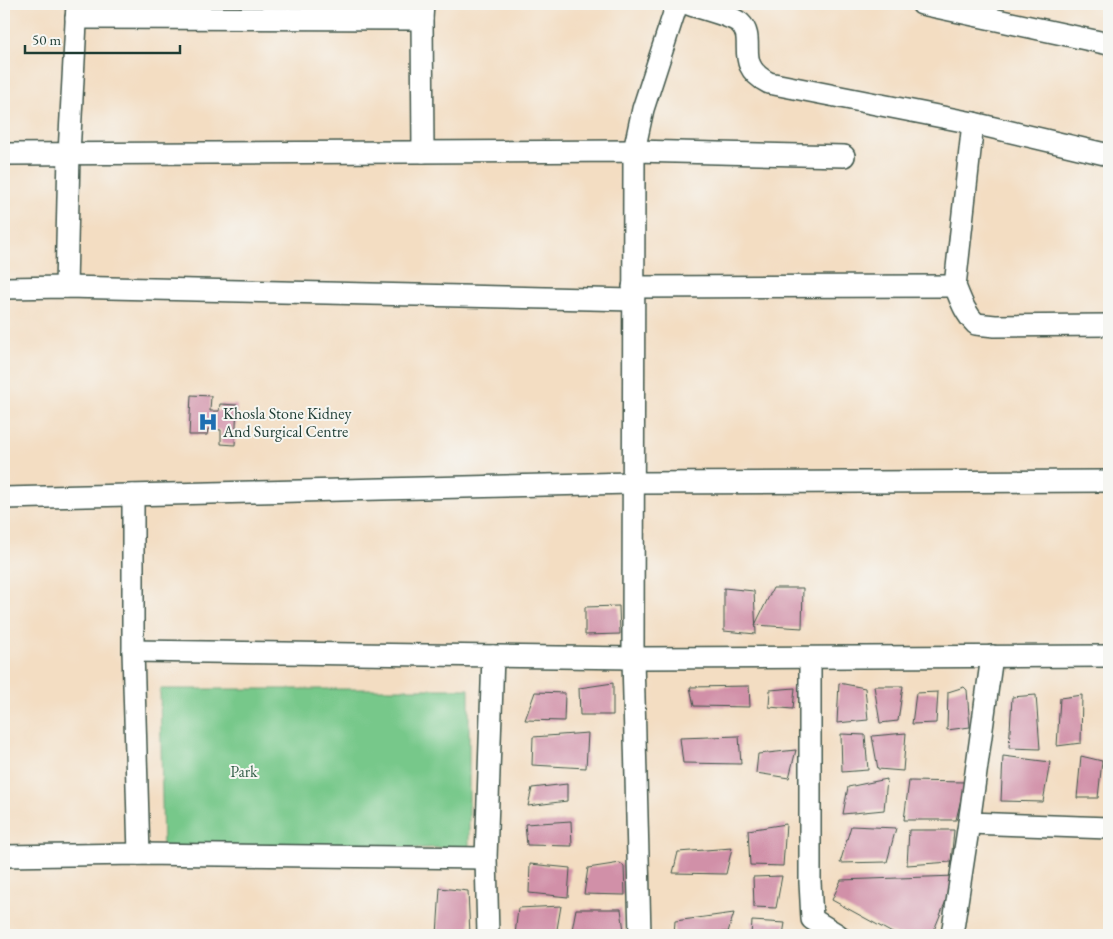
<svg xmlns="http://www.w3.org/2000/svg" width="1113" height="939" viewBox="0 0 1113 939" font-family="'EB Garamond',serif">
<rect width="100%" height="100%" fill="#f6f6f2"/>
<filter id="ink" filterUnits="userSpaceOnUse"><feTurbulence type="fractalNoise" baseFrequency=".02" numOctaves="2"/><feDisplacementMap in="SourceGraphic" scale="10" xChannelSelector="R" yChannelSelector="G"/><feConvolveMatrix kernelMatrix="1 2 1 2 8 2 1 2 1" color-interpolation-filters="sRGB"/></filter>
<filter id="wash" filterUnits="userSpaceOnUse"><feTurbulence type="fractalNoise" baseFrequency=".0096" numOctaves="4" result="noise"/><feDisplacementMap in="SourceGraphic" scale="20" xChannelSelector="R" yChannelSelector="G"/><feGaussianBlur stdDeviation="1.12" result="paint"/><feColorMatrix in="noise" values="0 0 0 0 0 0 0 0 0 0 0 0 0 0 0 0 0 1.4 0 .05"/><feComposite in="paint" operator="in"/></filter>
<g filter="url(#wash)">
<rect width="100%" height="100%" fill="#f3ddc2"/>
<polygon fill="#77c88a" stroke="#4b825f" points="160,689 469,689 469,847 163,854"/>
<g id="blocks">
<g fill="#d190a8">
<polygon points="191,395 211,396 210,411 219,411 220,404 237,405 235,445 221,444 221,430 208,429 207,435 189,435"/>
<polygon points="724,588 754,591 756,634 724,631"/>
<polygon points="773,588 803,588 802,628 755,625"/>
<polygon points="619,606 620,634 585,635 585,607"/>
<polygon points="613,683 613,715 580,715 579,688"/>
<polygon points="839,683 865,688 868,720 837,723"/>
<polygon points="749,686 750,707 694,706 690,687"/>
<polygon points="874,686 903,686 898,721 880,723"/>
<polygon points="964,687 967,690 970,727 947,730 948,692"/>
<polygon points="795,688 793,709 769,707 770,690"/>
<polygon points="535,692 565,693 564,721 525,720"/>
<polygon points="938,692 936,723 912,724 916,693"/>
<polygon points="1036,695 1040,749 1009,748 1012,697"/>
<polygon points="1082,695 1081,743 1057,746 1060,698"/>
<polygon points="588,733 586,768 532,765 533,737"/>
<polygon points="906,733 903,771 878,769 872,736"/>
<polygon points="841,734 865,735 868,770 842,772"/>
<polygon points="739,736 741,764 683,763 680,738"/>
<polygon points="796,750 789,778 756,773 758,754"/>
<polygon points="1003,756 1050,762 1043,802 1001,801"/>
<polygon points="1081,756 1102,761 1098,798 1077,798"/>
<polygon points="887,779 884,810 843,814 848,787"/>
<polygon points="909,781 965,782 956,820 904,820"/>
<polygon points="567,784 567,801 528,806 532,788"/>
<polygon points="571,821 572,846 527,845 525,824"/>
<polygon points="786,824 783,866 750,865 748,830"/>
<polygon points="851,826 896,828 887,862 840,863"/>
<polygon points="909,830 954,830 951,862 907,865"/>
<polygon points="732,848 726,874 673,873 678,852"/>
<polygon points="620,863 624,866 625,895 584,894 588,868"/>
<polygon points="530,864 570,868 568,897 529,893"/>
<polygon points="782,876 776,908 754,907 753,877"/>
<polygon points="956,876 932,935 896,935 832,900 841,880"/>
<polygon points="440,888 468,891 470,935 437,935"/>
<polygon points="561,906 556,935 515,935 518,908"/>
<polygon points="576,909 621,909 624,931 571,935"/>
<polygon points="734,913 728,932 674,934 675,921"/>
<polygon points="752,921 785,923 783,935 751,935"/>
</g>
</g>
</g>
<g filter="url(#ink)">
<use href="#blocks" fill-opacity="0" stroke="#3f5549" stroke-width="1"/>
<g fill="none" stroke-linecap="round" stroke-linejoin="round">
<defs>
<g id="street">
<path d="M688 4C700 8 732 16 740 23 758 40 732 64 769 83L973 123 1109 155"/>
<polyline points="922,4 1109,44"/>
<polyline points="76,18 422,19 423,4"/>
<polyline points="422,19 423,152"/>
<path d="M973 123 955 286C961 301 965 313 976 324L995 326 1109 325"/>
<polyline points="4,154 634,151 844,156"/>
<polyline points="66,287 69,154 77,4"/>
<polyline points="633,287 955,286"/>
<polyline points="4,288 66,287 633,300"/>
<polyline points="133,495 133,651 139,854"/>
<polyline points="4,498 632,483 1109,481"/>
<polyline points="133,651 633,658 1109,656"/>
<polyline points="810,658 810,882 812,919 838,935"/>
<polyline points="969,823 1109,828"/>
<polyline points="4,856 139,854 486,858"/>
<polyline points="488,935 486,858 493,656"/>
<polyline points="640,935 633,658 634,151 643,109 677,4"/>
<polyline points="952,935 969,823 992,656"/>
</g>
</defs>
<use href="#street" stroke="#3f5549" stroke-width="24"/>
<use href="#street" stroke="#fff" stroke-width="21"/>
</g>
</g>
<defs>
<symbol id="hospital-bare" viewBox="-9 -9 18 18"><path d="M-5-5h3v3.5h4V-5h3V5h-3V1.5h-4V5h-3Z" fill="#1f6fb2" stroke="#f6f6f2" stroke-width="2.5" paint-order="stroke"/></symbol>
</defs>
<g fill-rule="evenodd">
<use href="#hospital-bare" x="194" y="408" width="28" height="28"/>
</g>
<g text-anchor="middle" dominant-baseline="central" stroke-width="4" stroke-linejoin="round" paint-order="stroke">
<g font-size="16" fill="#1f3d34" stroke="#f6f6f2" text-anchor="start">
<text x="223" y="413">Khosla Stone Kidney<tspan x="223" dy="18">And Surgical Centre</tspan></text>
</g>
<g font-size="16" fill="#35604a" stroke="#f6f6f2">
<text x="244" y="771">Park</text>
</g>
</g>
<rect width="1113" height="939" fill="none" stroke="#f6f6f2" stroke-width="20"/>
<path d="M25 45v8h155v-8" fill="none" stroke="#1f3d34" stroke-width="2.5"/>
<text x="32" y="45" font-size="15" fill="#1f3d34" stroke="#f6f6f2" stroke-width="4" paint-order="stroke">50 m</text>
</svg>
